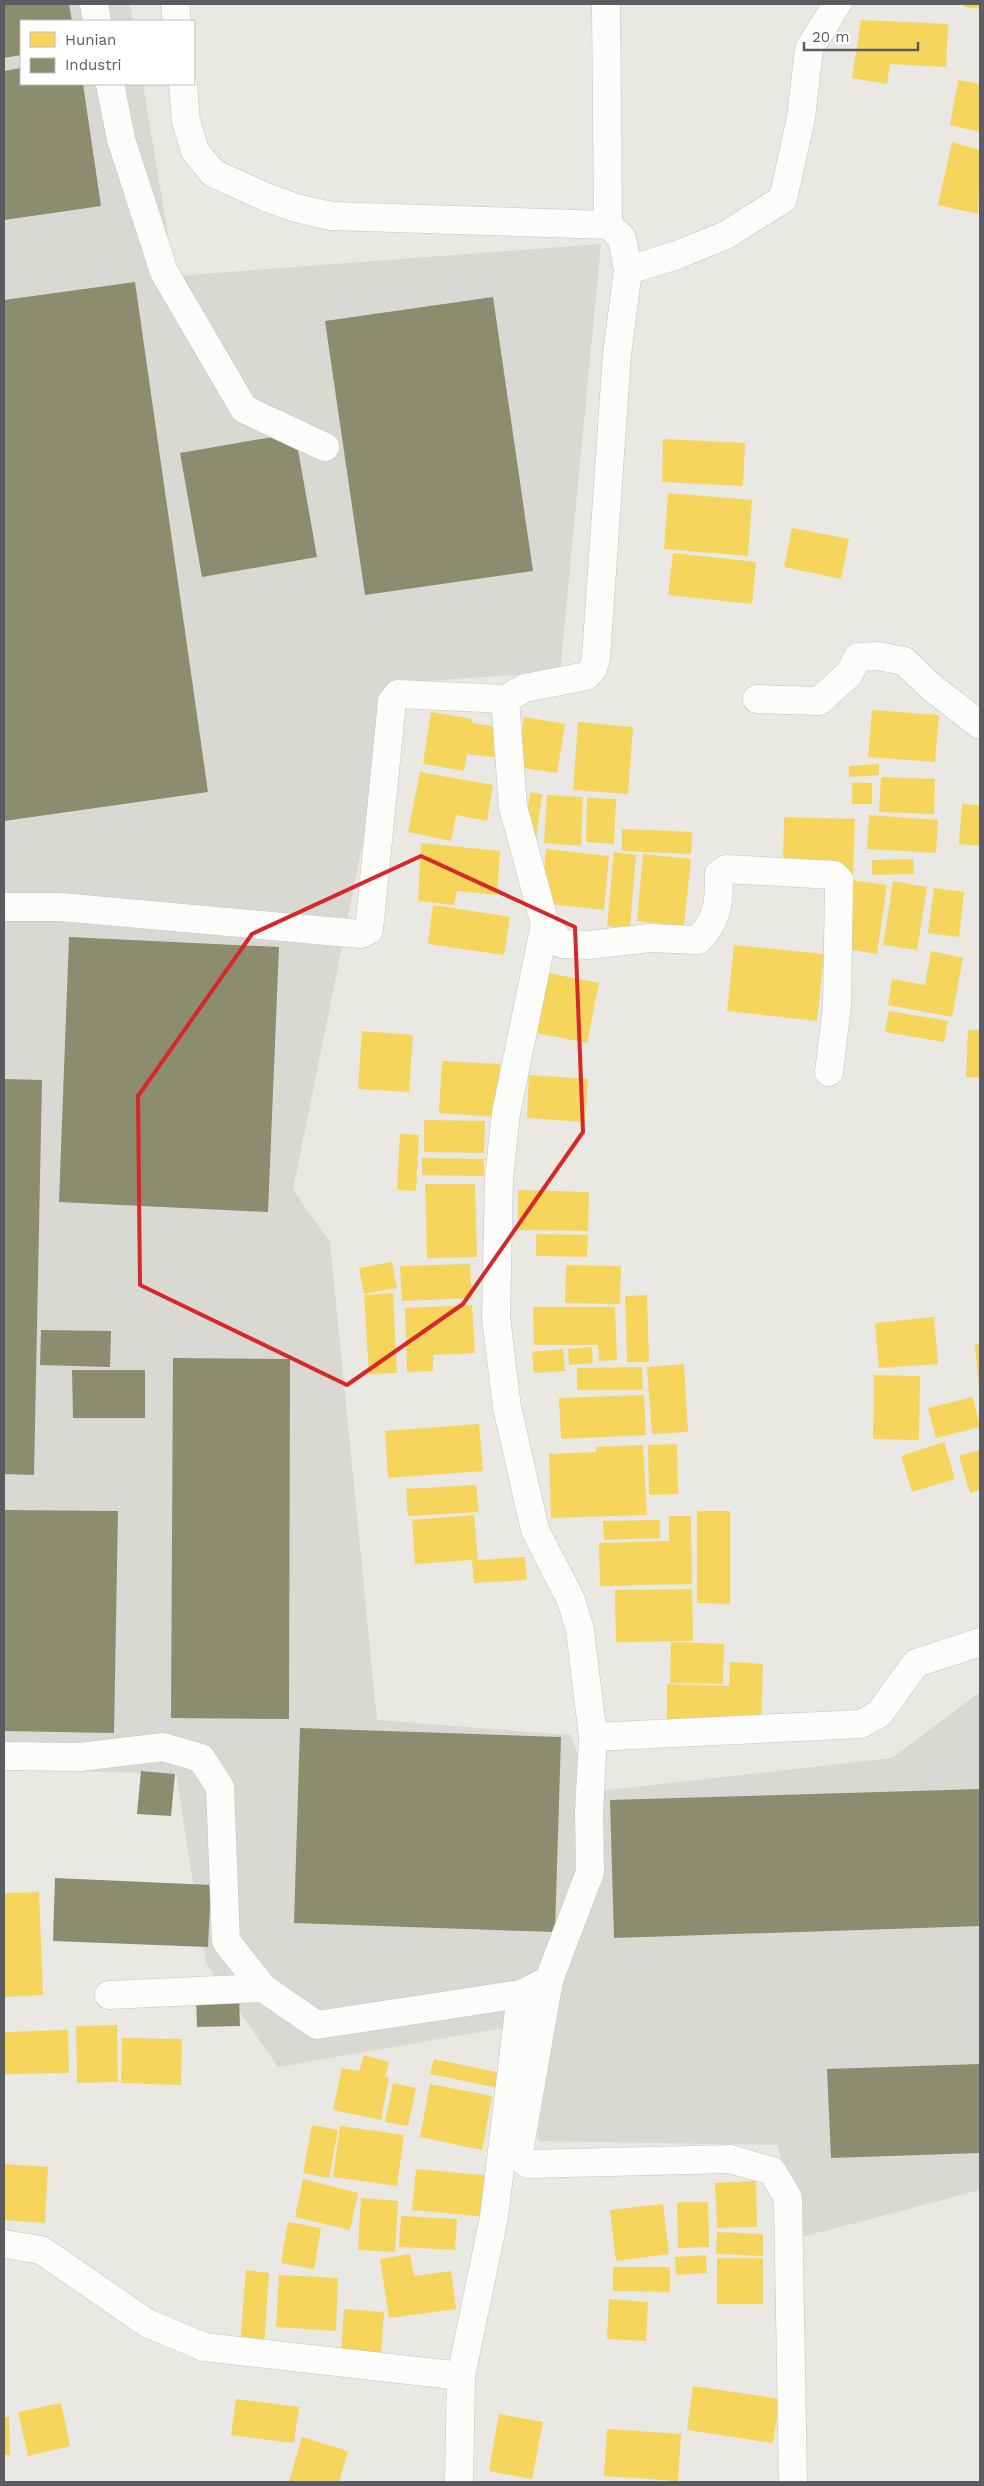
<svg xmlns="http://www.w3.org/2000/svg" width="984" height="2486" viewBox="0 0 984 2486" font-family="'Work Sans',sans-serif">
<rect width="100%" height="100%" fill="#e9e8e3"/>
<polygon fill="#d9d8d3" points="4,4 130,4 133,21 21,21 21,84 143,84 175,276 601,244 560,672 395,683 293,1190 330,1242 377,1720 571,1735 590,1792 892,1758 980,1692 980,2190 798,2238 778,2145 538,2141 531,2023 278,2067 206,1963 176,1774 4,1769"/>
<g fill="#f6d55c">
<polygon points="964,4 980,4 980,9 964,7"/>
<polygon points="861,20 948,24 946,67 890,64 887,84 852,78"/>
<polygon points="958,80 980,84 980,132 950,125"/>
<polygon points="952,142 980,150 978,214 938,205"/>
<polygon points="663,439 745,443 743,486 662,482"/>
<polygon points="668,493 752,500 748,556 664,549"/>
<polygon points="792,528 849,539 841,579 784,567"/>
<polygon points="673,553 756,562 752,604 668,595"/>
<polygon points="872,710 939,715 935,762 868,757"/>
<polygon points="431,712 472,719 472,723 504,728 500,758 467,754 464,771 423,764"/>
<polygon points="524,717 565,724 557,773 516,767"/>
<polygon points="578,722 633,727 628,794 573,790"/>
<polygon points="879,764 879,775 849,777 849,766"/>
<polygon points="420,772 493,785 487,821 456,815 451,841 408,832"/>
<polygon points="881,777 935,779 934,814 879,812"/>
<rect x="852" y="783" width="20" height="21"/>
<polygon points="530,792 542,794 536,839 524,837"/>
<polygon points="547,795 583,797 581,846 544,843"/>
<polygon points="587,798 616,799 614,844 586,842"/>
<polygon points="962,804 980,805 980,846 959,844"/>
<polygon points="869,815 938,820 936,853 867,849"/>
<polygon points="784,817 855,819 853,873 783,871"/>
<polygon points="622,829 692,832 691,854 622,851"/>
<polygon points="421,843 500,851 497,895 457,891 454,905 418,901"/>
<polygon points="546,849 609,856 604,910 541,903"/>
<polygon points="614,852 636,855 630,928 607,926"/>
<polygon points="643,854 691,859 684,926 637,921"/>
<polygon points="913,859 914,874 872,875 872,860"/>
<polygon points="850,880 887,885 877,954 840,948"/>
<polygon points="893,881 927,887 917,950 883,945"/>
<polygon points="934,888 964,892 959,937 928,933"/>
<polygon points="433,905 510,917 504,955 428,944"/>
<polygon points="734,945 824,954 817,1021 727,1011"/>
<polygon points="931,951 963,958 952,1017 888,1005 892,979 925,985"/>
<polygon points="548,973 599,983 587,1043 536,1033"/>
<polygon points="889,1011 948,1021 944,1042 885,1032"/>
<polygon points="968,1030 980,1030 980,1078 966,1077"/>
<polygon points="362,1031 413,1035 409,1092 358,1089"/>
<polygon points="442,1061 500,1064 498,1117 439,1113"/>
<polygon points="529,1075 588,1079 585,1122 527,1118"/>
<polygon points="424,1120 485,1121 484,1153 424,1152"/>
<polygon points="400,1134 419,1135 416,1191 397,1190"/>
<polygon points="422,1158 484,1159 484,1176 422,1175"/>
<polygon points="425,1184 475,1184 477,1257 427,1258"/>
<polygon points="518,1190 589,1192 588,1231 518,1230"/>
<polygon points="536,1234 588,1235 587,1257 536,1256"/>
<polygon points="392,1262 397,1288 364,1294 359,1268"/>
<polygon points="470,1264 472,1298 402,1301 400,1266"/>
<polygon points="566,1265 621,1266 620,1304 565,1303"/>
<polygon points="393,1293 397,1373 369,1374 364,1295"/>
<polygon points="647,1295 649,1362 627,1362 625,1296"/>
<polygon points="472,1305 475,1353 433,1355 433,1371 407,1372 405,1308"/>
<polygon points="533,1307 615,1307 617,1360 599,1361 598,1345 534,1345"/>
<polygon points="934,1317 938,1364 879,1368 875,1323"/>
<polygon points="975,1344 980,1344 980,1389 979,1389"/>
<polygon points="592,1347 593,1363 569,1365 568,1349"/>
<polygon points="563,1349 565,1371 534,1373 532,1352"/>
<polygon points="684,1364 688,1432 652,1434 647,1367"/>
<polygon points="642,1367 643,1390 577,1390 577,1368"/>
<polygon points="874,1375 920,1376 919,1440 873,1439"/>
<polygon points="644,1395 646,1435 561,1439 559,1398"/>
<polygon points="973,1397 980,1427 936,1438 928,1408"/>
<polygon points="479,1424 483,1471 388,1478 385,1431"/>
<polygon points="944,1442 955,1479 912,1492 901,1456"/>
<polygon points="677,1444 678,1494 649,1495 648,1445"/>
<polygon points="643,1445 647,1515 551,1518 549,1454 596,1452 596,1447"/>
<polygon points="980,1450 980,1490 970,1493 959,1456"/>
<polygon points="476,1485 479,1512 408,1516 406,1489"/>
<polygon points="697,1511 730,1511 730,1604 697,1603"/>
<polygon points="474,1515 478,1560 525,1557 527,1580 474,1583 472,1560 415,1564 412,1520"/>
<polygon points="669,1516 691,1516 692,1584 600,1586 599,1543 669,1541"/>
<polygon points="660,1520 660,1538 604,1540 603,1521"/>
<polygon points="692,1589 693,1641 616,1642 615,1590"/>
<polygon points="671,1642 724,1644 723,1684 670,1683"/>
<polygon points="730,1662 763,1664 761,1725 667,1723 667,1684 729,1686"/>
<polygon points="39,1892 43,1995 4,1997 4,1893"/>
<polygon points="117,2025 118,2082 77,2083 76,2026"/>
<polygon points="68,2030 69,2073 5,2074 4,2032"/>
<polygon points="122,2038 182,2039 181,2085 121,2083"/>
<polygon points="364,2055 389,2062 385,2077 389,2077 381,2120 333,2110 342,2068 359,2071"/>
<polygon points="434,2059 501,2073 498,2088 430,2074"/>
<polygon points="393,2083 416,2088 408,2126 385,2122"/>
<polygon points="430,2084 492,2096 482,2150 420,2137"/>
<polygon points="312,2125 338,2130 329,2178 303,2173"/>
<polygon points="340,2126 404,2135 397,2186 333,2177"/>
<polygon points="4,2164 48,2167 45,2223 4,2220"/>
<polygon points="416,2169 493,2176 489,2217 412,2210"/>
<polygon points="303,2179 358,2193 350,2230 295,2217"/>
<polygon points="756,2181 757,2227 717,2228 715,2183"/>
<polygon points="361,2198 398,2201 395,2252 358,2250"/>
<polygon points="677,2202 708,2202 709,2247 678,2248"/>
<polygon points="663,2204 669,2254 616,2261 610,2210"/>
<polygon points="401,2216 457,2219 455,2250 399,2247"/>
<polygon points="288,2222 321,2228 314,2269 281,2263"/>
<polygon points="717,2232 763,2234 763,2256 716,2254"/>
<polygon points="410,2254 414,2276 451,2271 456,2309 389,2318 380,2259"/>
<polygon points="706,2255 707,2273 676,2275 675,2257"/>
<rect x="717" y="2258" width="46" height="46"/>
<polygon points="613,2267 670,2267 670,2292 613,2291"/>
<polygon points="246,2270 269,2273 264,2347 240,2345"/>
<polygon points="279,2275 338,2278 336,2331 276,2327"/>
<polygon points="609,2299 648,2302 646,2341 607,2339"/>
<polygon points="344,2309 384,2312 381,2358 341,2355"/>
<polygon points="693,2386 780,2399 773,2443 687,2430"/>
<polygon points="236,2399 299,2407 294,2443 231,2435"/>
<polygon points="61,2403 70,2446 28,2456 18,2412"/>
<polygon points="499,2414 543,2422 532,2479 489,2471"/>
<polygon points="4,2417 9,2417 10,2455 4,2455"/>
<polygon points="607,2429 681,2434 678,2481 604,2476"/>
<polygon points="302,2437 348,2451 339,2482 289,2482"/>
</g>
<g fill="#8c8c6e">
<polygon points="4,4 69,4 72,21 21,21 21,55 4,58"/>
<polygon points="21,68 21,84 83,84 101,206 4,220 4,71"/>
<polygon points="135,282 208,792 4,821 4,300"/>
<polygon points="493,297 533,571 365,595 325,321"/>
<polygon points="295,433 317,557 202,577 180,453"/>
<polygon points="69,937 279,947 268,1212 59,1202"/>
<polygon points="4,1079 42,1080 34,1475 4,1474"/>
<polygon points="41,1330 111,1331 110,1367 40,1365"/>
<polygon points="173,1358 290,1359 289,1719 171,1718"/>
<polygon points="72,1370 145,1370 145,1418 73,1418"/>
<polygon points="4,1510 118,1511 114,1733 4,1731"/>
<polygon points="300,1728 561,1737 555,1932 294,1923"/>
<polygon points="141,1771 175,1774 171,1816 137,1814"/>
<polygon points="980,1789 980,1926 614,1938 610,1800"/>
<polygon points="55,1878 211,1885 208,1947 53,1941"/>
<polygon points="239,1995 240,2026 197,2027 196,1996"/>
<polygon points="980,2064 980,2153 831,2158 827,2069"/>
</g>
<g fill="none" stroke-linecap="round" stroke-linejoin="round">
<defs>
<g id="minor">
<polyline points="94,4 97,21"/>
<polyline points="175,4 177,21"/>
<polyline points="606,4 608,225"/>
<polyline points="110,84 121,139 164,272 244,409 325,447"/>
<path d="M183 84 186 121 195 151 213 173 268 198 296 208 331 216 608 225 622 238 628 270 617 354 596 658 593 668 586 676 525 688 505 699 513 807 545 924 562 944 588 945 650 938 698 940C719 918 719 902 719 874L726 869 834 875 839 880V887L837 1006 829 1072"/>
<polyline points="628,270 677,255 726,235 783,199 801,118 809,49 837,4"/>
<polyline points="757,699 819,701 849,674 858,657 878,656 904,661 930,686 980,725"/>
<polyline points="4,907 61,907 361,934 369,930 392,701 398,694 505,699"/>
<polyline points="545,924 506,1113 499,1178 496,1318 507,1407 535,1530 571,1600 580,1630 593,1737 589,1812 590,1872 549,1980 519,2152 521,2158 528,2164 730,2159 772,2171 788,2198 793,2482"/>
<polyline points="593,1737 861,1724 879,1714 916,1663 980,1642"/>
<polyline points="4,1756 80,1757 163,1747 201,1758 220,1787 226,1941 263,1988 317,2025 521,1994 549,1980"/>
<polyline points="109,1995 263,1988"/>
<polyline points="4,2244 41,2250 147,2323 204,2347 461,2376"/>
<polyline points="459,2482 461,2376 494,2217 521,1994"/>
</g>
</defs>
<use href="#minor" stroke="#c5c4c4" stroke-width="29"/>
<use href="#minor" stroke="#fcfcfb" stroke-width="28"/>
</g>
<path fill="none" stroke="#d62828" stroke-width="4" stroke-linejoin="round" d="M421 856 575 927 583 1132 463 1304 347 1385 140 1285 138 1096 252 934Z"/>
<rect width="984" height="2486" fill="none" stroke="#5a5c61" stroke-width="10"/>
<rect x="20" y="20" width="175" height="65" fill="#ffffff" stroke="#bdbec0"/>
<rect x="30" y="32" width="25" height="15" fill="#f6d55c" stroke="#bdbec0"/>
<text x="65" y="45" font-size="15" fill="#5a5c61">Hunian</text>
<rect x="30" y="58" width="25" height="15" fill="#8c8c6e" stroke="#bdbec0"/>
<text x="65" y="70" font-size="15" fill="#5a5c61">Industri</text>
<path d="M804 42v8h114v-8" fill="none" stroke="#5a5c61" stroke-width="2.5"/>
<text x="812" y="42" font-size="15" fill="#5a5c61" stroke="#ffffff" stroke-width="4" paint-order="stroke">20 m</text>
</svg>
